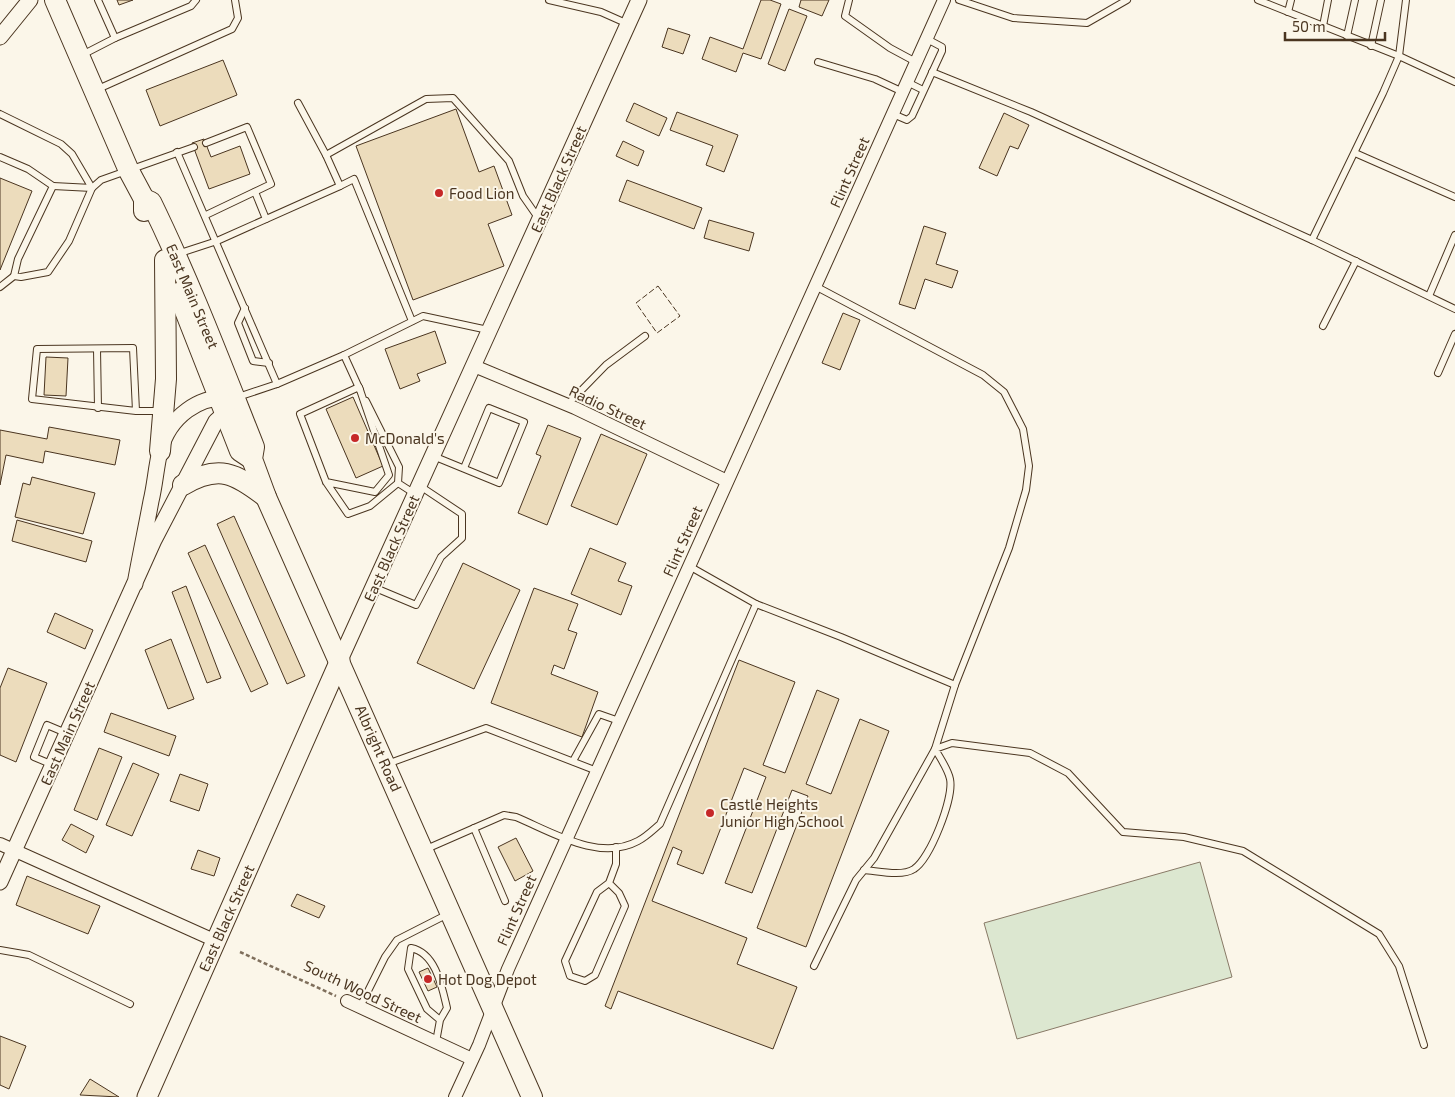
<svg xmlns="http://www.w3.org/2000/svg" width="1455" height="1097" viewBox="0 0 1455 1097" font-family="'Exo 2',sans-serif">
<rect width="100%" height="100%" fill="#fbf6e9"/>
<polygon fill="#dce7d0" stroke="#887966" points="1200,862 1232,977 1017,1039 984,923"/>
<g fill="#ecdcbc" stroke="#4a3520">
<polygon points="117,0 133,0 119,5"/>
<polygon points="761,0 770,0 781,4 761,59 743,53 736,72 702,59 710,37 743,49"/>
<polygon points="801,0 829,0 822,16 799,7"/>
<polygon points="789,9 807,16 785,71 768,64"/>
<polygon points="668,28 690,35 683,54 662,47"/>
<polygon points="223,60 237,95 160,126 146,90"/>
<polygon points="634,103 667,118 659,136 626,121"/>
<polygon points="456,109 479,172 494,166 512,215 488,224 504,266 413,300 356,146"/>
<polygon points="677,112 738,135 724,172 706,165 713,146 670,130"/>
<polygon points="1004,113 1029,125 1018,149 1010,146 997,176 979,168"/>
<polygon points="204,139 211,157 240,146 250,174 209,189 192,143"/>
<polygon points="623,141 644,151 638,166 616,156"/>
<polygon points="0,178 32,191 0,270"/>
<polygon points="627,180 702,208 694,229 619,201"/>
<polygon points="709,220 754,233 749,251 704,238"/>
<polygon points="924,226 946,233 936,264 958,271 952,288 925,279 915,309 899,304"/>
<polygon points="843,313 860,320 840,370 822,363"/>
<polygon points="435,331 446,363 417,374 420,381 400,389 385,349"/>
<polygon points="46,357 68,358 66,396 44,395"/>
<polygon points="353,397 383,466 356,478 326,409"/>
<polygon points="548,425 581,438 547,525 518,513 541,456 536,454"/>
<polygon points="49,427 120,440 115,465 45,451 43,463 6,455 0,485 0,430 47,439"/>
<polygon points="601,434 647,454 617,525 571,506"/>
<polygon points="32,477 95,493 83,534 15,517 23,483 30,485"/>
<polygon points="234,516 305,676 287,684 217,524"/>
<polygon points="17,520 92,541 86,562 12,541"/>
<polygon points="205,545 268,684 251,692 188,553"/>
<polygon points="590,548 626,563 618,581 632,586 621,615 571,594"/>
<polygon points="463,563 520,590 474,689 417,663"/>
<polygon points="186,586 221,678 207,683 172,592"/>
<polygon points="534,588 578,604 568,630 577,633 564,669 554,665 551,674 598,692 582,737 491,703"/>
<polygon points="55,613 93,630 85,649 47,632"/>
<polygon points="171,639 194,699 168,709 145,650"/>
<polygon points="739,660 795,682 763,765 785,773 817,690 839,699 806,784 831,794 860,719 889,731 806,947 757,928 808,796 792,790 752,893 725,883 766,777 744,768 703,874 677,864 682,851 673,847 652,901 747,938 737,964 797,987 773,1049 618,991 611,1009 605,1006"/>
<polygon points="8,668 47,683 16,762 0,755 0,688"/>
<polygon points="111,713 176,736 169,756 104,732"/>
<polygon points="99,748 122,757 97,820 74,810"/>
<polygon points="133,763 159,774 132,836 106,825"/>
<polygon points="180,774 208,784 199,811 170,801"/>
<polygon points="71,824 94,836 86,853 62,840"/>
<polygon points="516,838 533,871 515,881 498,847"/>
<polygon points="198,850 220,858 214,876 191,869"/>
<polygon points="27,876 100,906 88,934 16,905"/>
<polygon points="297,894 325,906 319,918 291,906"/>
<polygon points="428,968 437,987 428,991 419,972"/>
<polygon points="0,1036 26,1046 9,1089 0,1085"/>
<polygon points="90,1079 119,1097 80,1095"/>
</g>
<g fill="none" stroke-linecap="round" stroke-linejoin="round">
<defs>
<g id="service">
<polyline points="549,0 601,12 628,24"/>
<polyline points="849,0 845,16 890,48 916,62"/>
<polyline points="959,0 1013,18 1087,23 1127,0"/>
<polyline points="1258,0 1399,56 1455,82"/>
<polyline points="1406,0 1399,56 1383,93 1312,240 1455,309"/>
<polyline points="1288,12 1291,0"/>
<polyline points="1323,26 1328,0"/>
<polyline points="1347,36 1355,0"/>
<polyline points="115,38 191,6 196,0"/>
<polyline points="1371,46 1381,0"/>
<polyline points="82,55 115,38 98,0"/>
<polyline points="818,62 875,79 903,92"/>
<polyline points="932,72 1031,112 1312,240"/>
<polyline points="907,82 923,90"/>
<polyline points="98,89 232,29 238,18 235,0"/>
<polyline points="298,103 326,155"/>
<polyline points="0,114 61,144 72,154 92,188 53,186"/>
<polyline points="893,114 907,120 912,116 942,51 942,47 927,39"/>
<polyline points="206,143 247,127 271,184 206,215"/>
<polyline points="177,152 277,384"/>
<polyline points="1355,153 1455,197"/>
<polyline points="0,157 28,169 53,186 18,259 14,276 21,277 48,272 69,241 92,188 101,180 194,147"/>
<polyline points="340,186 354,179 412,321"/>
<polyline points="255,192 266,219"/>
<polyline points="177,254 217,241 340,186 326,155 426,99 453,98 509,161 523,196 539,219"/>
<polyline points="0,287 14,276"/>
<polyline points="1429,296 1455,235"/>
<polyline points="245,308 238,323 253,361 269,363"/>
<polyline points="1323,326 1356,261"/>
<polyline points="97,349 98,408"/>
<polyline points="344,355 423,316 488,330"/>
<polyline points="1438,373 1455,334"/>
<polyline points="238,397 277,384 344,355 360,390"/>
<polyline points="366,401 399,467 398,483 415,494"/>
<polyline points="567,405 606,365 645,336"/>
<polyline points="136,411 133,348 37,349 32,399 136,411 160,411"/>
<polyline points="433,456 499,483 524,422 489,408 464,468"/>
<polyline points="326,482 375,492 389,475 359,387 300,414 326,482 348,514 370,506 398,483"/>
<polyline points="373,587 416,605 441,557 462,538 462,514 420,486"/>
<polyline points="756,604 841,637 955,685 1009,548 1026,490 1029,466 1023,429 1004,392 983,375 815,286"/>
<polyline points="573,761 599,714 619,721"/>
<polyline points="387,764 486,728 597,771"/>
<polyline points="53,765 34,757 47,725 66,733"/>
<polyline points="474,828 505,901"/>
<path d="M424 850 504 815 516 817C552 832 599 862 638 841 646 837 653 830 660 824L756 604 689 566"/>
<path d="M864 870C878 871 902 877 914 869 930 859 954 798 950 779 948 769 940 758 935 749L952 743 1030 753 1068 773 1123 832 1184 837 1243 851 1379 934 1399 966 1424 1045"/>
<polyline points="609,883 619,893 625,906 595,975 585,981 570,976 565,961 597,892 609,883 616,864 616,847"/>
<polyline points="0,950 29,955 130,1004"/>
<polyline points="814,966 856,880 874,858 935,749 955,685"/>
<polyline points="360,1007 385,957 397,940 448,914"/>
<path d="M436 1042 440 1020 447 1008C442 987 436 953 411 948L408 969 427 1009 440 1020"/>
</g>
<g id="minor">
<polyline points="474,366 575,408 727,481"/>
<polyline points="0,844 216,941"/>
<polyline points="347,1001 472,1059"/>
<polyline points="455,1097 479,1045 508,969 944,0"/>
</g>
<g id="tertiary">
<polyline points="0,37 30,0"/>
<polyline points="340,660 639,0"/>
<path d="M0 882 154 540 216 421 225 413 234 398C199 394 169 417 160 451 156 467 155 485 151 501 146 528 140 556 135 584"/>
</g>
<polyline id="primary" points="147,1097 340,660"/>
<g id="trunk">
<polyline points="55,0 129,171 144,199 144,211"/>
<path d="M144 199 151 202C190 282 221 364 254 447L252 459 266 497 532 1097"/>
<polyline points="178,293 240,451 252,459"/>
<polyline points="160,451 166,379 165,260"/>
<path d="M183 485C219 464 235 473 266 497"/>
</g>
</defs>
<use href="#service" stroke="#4a3520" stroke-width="8"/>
<use href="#minor" stroke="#4a3520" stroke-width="14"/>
<use href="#tertiary" stroke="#4a3520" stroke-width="17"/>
<use href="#primary" stroke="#4a3520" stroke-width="21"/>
<use href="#trunk" stroke="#4a3520" stroke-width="22"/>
<polyline stroke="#7f6f5c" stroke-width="2.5" stroke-dasharray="4 2.5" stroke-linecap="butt" points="240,952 336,996"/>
<use href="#service" stroke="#fbf6e9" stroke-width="6"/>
<use href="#minor" stroke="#fbf6e9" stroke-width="12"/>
<use href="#tertiary" stroke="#fbf6e9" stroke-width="15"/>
<use href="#primary" stroke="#fbf6e9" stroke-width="19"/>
<use href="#trunk" stroke="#fbf6e9" stroke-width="20"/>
<polygon stroke="#4a3520" stroke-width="1" stroke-dasharray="6 2.5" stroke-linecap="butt" points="658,286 680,316 657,333 636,303"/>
</g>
<g fill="#c62828" stroke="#fbf6e9" stroke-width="2">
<circle cx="439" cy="193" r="5"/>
<circle cx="355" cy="438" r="5"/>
<circle cx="710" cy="813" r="5"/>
<circle cx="428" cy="979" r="5"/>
</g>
<g text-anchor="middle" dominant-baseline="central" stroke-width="4" stroke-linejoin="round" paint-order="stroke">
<g font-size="15" fill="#4a3520" stroke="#fbf6e9">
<text transform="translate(849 172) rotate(-66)">Flint Street</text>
<text transform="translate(558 179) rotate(-66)">East Black Street</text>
<text transform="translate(193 296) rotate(67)">East Main Street</text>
<text transform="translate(608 407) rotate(25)">Radio Street</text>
<text transform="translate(682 541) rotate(-66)">Flint Street</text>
<text transform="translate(391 548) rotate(-66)">East Black Street</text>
<text transform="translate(67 733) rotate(-66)">East Main Street</text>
<text transform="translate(379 748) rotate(66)">Albright Road</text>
<text transform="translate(516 910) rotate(-66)">Flint Street</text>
<text transform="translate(226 918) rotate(-66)">East Black Street</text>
<text transform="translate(363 991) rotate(25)">South Wood Street</text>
</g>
<g font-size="15" fill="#4a3520" stroke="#fbf6e9" text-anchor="start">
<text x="449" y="193">Food Lion</text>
<text x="365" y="438">McDonald's</text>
<text x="720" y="804">Castle Heights<tspan x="720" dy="17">Junior High School</tspan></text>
<text x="438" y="979">Hot Dog Depot</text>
</g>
</g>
<path d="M1285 32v8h100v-8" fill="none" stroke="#4a3520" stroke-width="2.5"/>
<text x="1292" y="32" font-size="15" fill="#4a3520" stroke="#fbf6e9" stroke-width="4" paint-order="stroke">50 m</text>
</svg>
